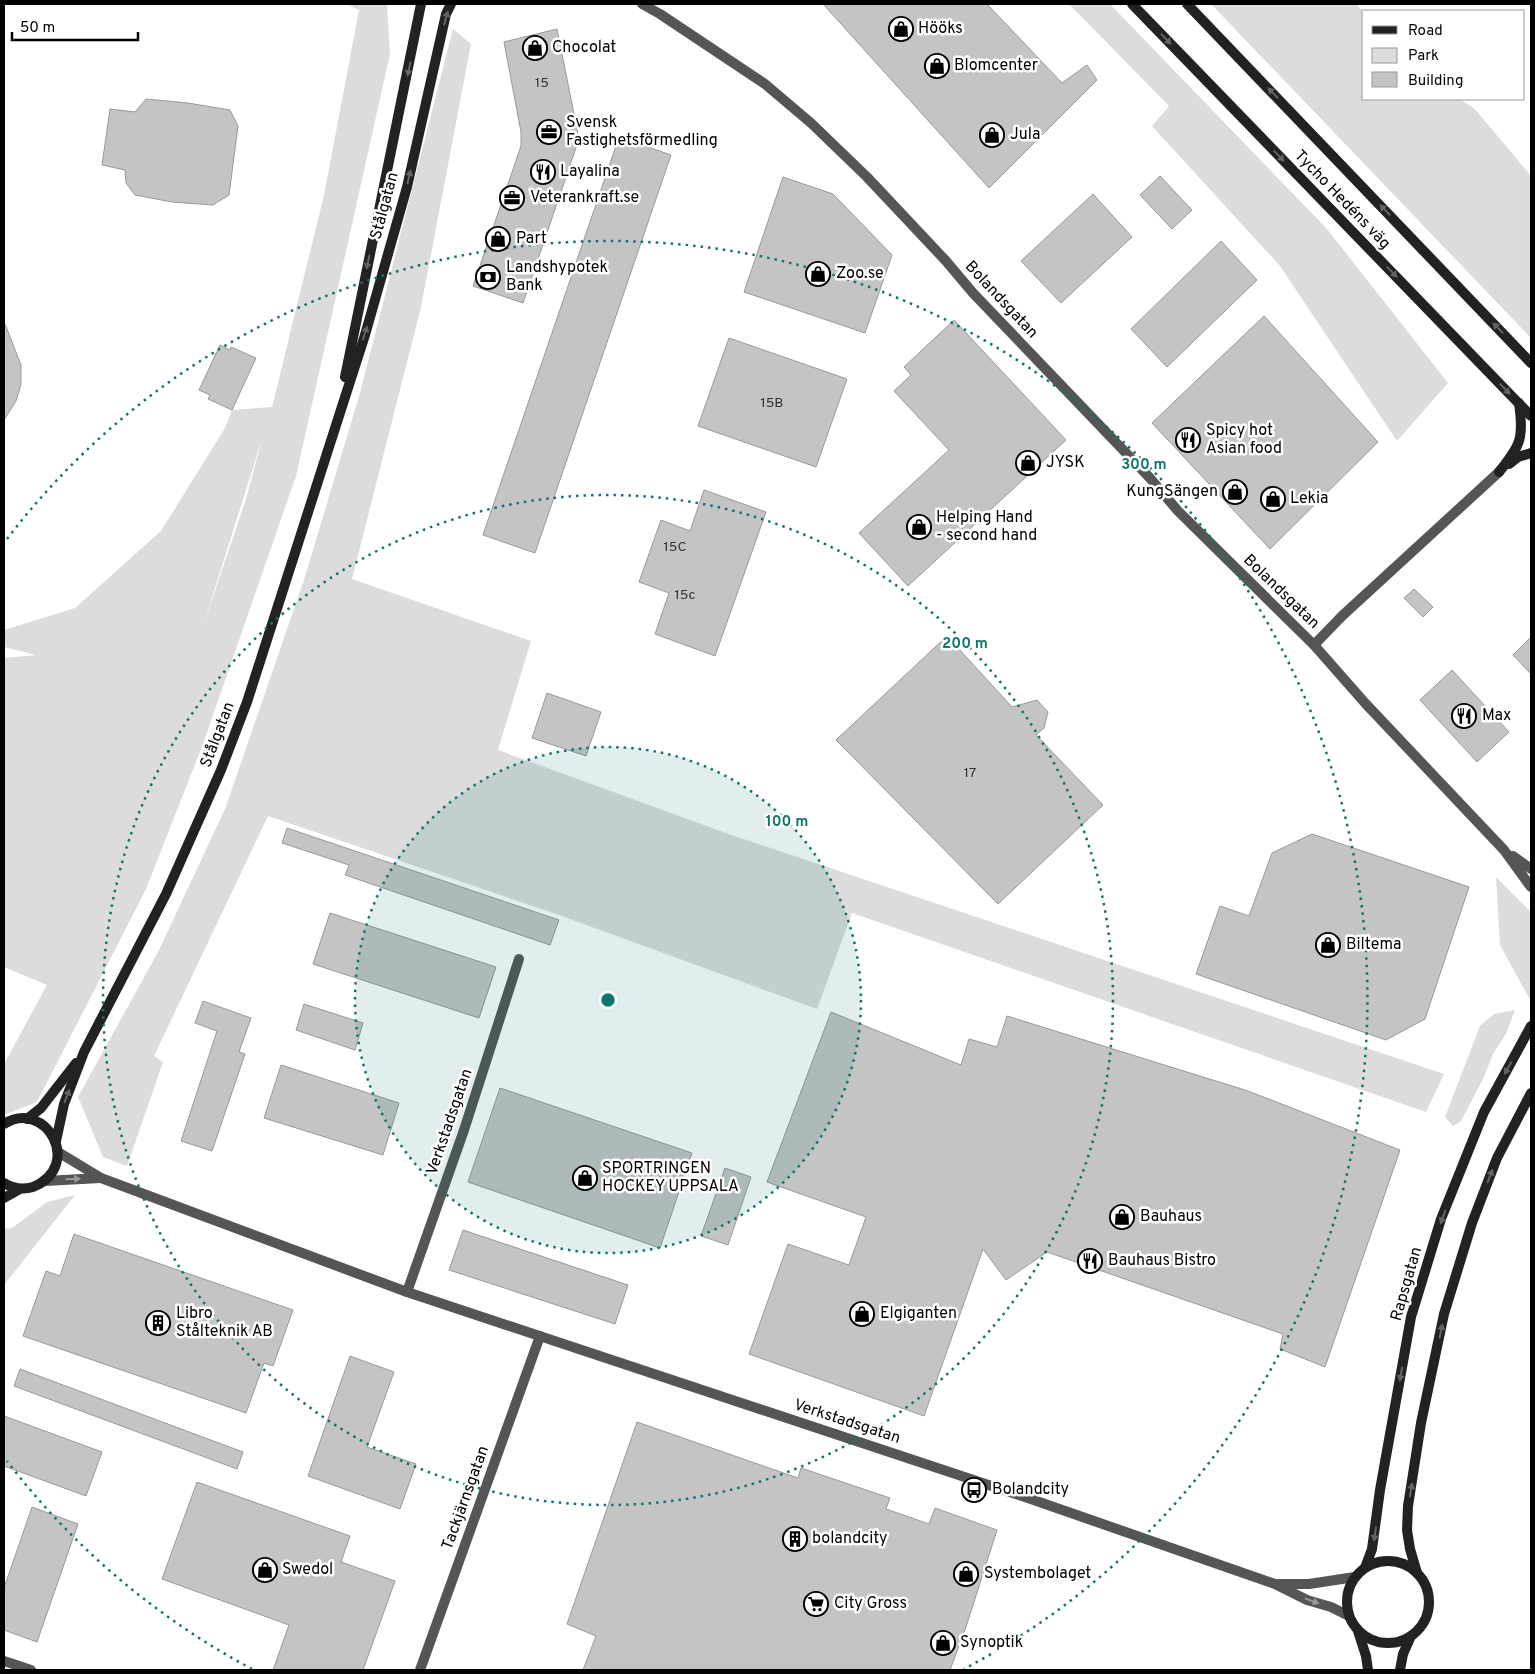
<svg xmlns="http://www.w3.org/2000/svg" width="1535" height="1674" viewBox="0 0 1535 1674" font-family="Overpass,sans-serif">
<rect width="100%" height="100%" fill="#fff"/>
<g fill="#dcdcdc" fill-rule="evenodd">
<path d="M346 4H387L390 54 296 476 203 744 146 889 37 1102 4 1115V1064L47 985 4 967V658L36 655 4 647V630L75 608 161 531 225 428 232 410 272 407 324 195 359 10ZM263 436 246 499 203 626Z"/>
<polygon points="1069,4 1110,4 1327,229 1448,383 1397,441 1280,266 1152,126 1169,106"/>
<polygon points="1211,4 1356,4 1364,13 1364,99 1459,99 1474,108 1531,176 1531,338"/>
<polygon points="453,29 471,44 421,307 352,579 531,641 498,750 723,832 1444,1074 1426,1112 852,913 817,1009 562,916 268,816 154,1056 163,1062 127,1166 103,1157 78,1097 159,950 225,809 304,580 360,393"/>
<polygon points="1496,877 1531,912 1531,993 1529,998 1500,945"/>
<polygon points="1515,1010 1506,1034 1493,1054 1484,1077 1461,1121 1453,1126 1445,1117 1480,1026 1494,1014"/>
<polygon points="75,1195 4,1285 4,1229 12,1228 47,1202"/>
</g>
<g fill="#c4c4c4" stroke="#999">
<polygon points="823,4 987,4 1062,83 1087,65 1097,80 989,188"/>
<polygon points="557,29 579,139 523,303 473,286 521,146 521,132 504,42"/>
<polygon points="146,99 188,103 230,110 238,126 229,195 213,205 172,202 135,195 126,183 125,170 102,165 110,109 135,112"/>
<polygon points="619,137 671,155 535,553 483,535"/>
<polygon points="1160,176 1192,210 1172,229 1140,195"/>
<polygon points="783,177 833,194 892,255 865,333 744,292"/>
<polygon points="1093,194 1132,237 1061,303 1021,261"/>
<polygon points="1221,241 1257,280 1167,367 1131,329"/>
<polygon points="1264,316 1378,442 1270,549 1152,423"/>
<polygon points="954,320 1066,440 908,586 859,533 949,450 894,391 911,375 904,367"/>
<polygon points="4,324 5,324 21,365 21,384 16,401 4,420"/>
<polygon points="729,338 847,379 816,467 698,426"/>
<polygon points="220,345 230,350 231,347 256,358 232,410 208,399 210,395 199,390"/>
<polygon points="704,490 766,512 715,656 655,634 669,593 639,582 661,520 690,531"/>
<polygon points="1414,589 1433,607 1423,617 1404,598"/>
<polygon points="947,636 1012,707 1037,700 1048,712 1044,728 1036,735 1103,805 998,904 836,740"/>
<polygon points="1531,637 1531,674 1513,655"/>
<polygon points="1452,670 1509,732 1477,762 1420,700"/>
<polygon points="547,693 601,712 586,756 532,738"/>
<polygon points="287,828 559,920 550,945 345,875 349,865 282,843"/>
<polygon points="1312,834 1469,887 1425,1019 1386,1040 1196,974 1220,906 1249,916 1272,853"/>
<polygon points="330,913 496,967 479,1018 313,964"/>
<polygon points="203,1001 251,1018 239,1052 245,1054 212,1151 181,1141 217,1031 195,1023"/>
<polygon points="304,1004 363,1023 355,1050 296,1030"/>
<polygon points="831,1012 961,1065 969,1039 997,1047 1007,1016 1248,1091 1400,1150 1325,1367 1280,1349 1283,1334 1047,1252 1006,1280 983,1249 924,1416 749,1354 788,1244 849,1265 866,1217 767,1182"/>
<polygon points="281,1065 399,1103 383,1155 264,1118"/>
<polygon points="500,1088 692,1153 660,1248 468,1182"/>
<polygon points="725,1168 751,1177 728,1245 701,1236"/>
<polygon points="463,1230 628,1285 615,1324 449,1270"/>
<polygon points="74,1234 293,1310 273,1366 264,1363 246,1413 23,1336 46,1271 60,1276"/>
<polygon points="350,1356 394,1372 367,1447 416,1464 400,1509 308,1476"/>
<polygon points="20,1369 243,1452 237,1469 14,1386"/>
<polygon points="4,1416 102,1452 86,1496 4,1466"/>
<polygon points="637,1422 798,1478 801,1468 890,1498 886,1509 929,1524 935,1508 997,1530 965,1630 950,1670 583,1670 596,1636 567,1624"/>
<polygon points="197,1482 350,1536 341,1562 395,1581 363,1670 273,1670 289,1625 162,1579"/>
<polygon points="32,1507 78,1524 37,1642 4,1630 4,1588"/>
</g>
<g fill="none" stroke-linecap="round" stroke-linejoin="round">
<g stroke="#555" stroke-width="10">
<polyline points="642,4 660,14 765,84 811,123 867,177 946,261 973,293 1149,477 1178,511 1314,645 1365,703 1504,850 1531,887"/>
<polyline points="1314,645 1342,616 1499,472"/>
<polyline points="1513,856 1531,869"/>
<polyline points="58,1152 101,1178 407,1292 1025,1497 1275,1584 1307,1600 1331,1607 1349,1616"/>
<polyline points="45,1181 100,1178"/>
<polyline points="407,1292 464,1130 519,959"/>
<polyline points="1279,1584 1309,1584 1355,1577"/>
<polyline points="4,1661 31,1670"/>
<polyline points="420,1670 540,1336"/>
</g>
<g stroke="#222" stroke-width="10">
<polyline points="1132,4 1531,416"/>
<polyline points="1187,4 1531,363"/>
<polyline points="345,377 421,4"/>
<polyline points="1509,464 1518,457 1531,453"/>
<path d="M1499 472C1521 445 1524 438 1519 403"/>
<polyline points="27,1119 41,1108 76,1063"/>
<path d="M4 1124C46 1098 84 1166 33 1187 23 1190 12 1188 4 1183"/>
<polyline points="56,1141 64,1104 84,1052 166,894 221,770 247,702 365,335 407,187 446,14 451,4"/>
<polyline points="4,1198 20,1189"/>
<circle cx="1388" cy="1602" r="41"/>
<polyline points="1365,1568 1372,1549 1380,1490 1411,1317 1441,1219 1484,1112 1531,1026"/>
<polyline points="1417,1573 1410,1549 1407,1530 1408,1506 1421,1423 1444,1314 1472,1223 1497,1158 1531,1093"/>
<polyline points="1358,1631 1366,1656 1368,1670"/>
<polyline points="1400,1670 1403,1654 1411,1636"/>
</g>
</g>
<defs><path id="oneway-solid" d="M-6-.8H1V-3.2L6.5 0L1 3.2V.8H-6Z" transform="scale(1.25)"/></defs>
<g fill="#646464">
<use href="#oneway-solid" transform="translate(446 18) rotate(-75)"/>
<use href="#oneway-solid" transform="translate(1166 39) rotate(46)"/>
<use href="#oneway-solid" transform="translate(409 69) rotate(102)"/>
<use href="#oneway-solid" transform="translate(1273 93) rotate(-134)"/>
<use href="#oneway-solid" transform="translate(1279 156) rotate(46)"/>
<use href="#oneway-solid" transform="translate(409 177) rotate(-77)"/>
<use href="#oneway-solid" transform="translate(1385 210) rotate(-134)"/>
<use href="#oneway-solid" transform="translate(368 262) rotate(102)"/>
<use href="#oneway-solid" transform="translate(1392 272) rotate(46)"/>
<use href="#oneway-solid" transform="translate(1498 328) rotate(-134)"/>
<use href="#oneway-solid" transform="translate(365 333) rotate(-73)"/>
<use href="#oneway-solid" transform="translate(1505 389) rotate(46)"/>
<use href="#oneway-solid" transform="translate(1508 1068) rotate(119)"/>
<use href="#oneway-solid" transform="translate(67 1096) rotate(-69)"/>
<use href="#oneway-solid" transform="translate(1490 1176) rotate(-69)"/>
<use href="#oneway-solid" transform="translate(1443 1217) rotate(110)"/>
<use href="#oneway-solid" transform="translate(1441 1331) rotate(-78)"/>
<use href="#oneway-solid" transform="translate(1401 1374) rotate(100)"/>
<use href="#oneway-solid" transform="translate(1411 1490) rotate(-81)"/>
<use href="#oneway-solid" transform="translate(1375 1534) rotate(98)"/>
</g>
<g fill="#999">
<use href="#oneway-solid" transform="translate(73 1179) rotate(-2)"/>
<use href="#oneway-solid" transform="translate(1312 1601) rotate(19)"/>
</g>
<circle cx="608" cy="1000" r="253" fill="#0f766e" fill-opacity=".12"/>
<g fill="none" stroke="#0f766e" stroke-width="2.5" stroke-dasharray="2.5 5">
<circle cx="608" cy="1000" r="253"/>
<circle cx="608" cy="1000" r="505"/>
<path d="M252 1669A758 758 0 0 1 7 1461M7 539A758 758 0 1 1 964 1669"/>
</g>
<defs>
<symbol id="shop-ring" viewBox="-11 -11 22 22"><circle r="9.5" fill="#fff" stroke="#000" stroke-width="1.5"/><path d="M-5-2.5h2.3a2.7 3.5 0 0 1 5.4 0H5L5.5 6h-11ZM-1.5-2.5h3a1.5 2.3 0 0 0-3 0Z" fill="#000"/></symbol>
<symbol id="office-ring" viewBox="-11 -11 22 22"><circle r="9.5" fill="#fff" stroke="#000" stroke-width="1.5"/><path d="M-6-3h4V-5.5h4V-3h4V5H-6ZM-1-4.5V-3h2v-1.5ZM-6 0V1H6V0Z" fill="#000"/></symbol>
<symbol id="restaurant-ring" viewBox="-11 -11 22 22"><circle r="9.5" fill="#fff" stroke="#000" stroke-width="1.5"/><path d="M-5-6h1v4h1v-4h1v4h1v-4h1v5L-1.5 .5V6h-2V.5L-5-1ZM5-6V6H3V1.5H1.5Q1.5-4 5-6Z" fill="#000"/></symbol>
<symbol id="bank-ring" viewBox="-11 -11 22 22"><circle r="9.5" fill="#fff" stroke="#000" stroke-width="1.5"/><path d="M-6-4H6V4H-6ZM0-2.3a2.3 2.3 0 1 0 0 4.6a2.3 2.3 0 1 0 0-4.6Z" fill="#000"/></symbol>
<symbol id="building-ring" viewBox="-11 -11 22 22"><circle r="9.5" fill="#fff" stroke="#000" stroke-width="1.5"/><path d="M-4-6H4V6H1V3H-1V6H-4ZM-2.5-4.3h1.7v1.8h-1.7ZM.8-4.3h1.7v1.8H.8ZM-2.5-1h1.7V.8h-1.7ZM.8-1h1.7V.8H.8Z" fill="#000"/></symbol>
<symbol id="bus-ring" viewBox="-11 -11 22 22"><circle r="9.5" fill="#fff" stroke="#000" stroke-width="1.5"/><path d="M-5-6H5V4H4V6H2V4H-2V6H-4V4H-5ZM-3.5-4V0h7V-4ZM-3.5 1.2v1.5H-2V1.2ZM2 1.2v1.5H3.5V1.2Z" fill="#000"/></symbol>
<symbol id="supermarket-ring" viewBox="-11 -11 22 22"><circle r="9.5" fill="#fff" stroke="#000" stroke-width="1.5"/><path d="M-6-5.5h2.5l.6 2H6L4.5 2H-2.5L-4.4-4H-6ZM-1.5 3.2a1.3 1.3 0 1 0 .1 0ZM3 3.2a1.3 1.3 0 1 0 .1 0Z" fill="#000"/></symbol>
</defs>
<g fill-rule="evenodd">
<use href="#shop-ring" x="887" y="15" width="28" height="28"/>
<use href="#shop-ring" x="521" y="34" width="28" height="28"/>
<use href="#shop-ring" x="923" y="52" width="28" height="28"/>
<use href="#office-ring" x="535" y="118" width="28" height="28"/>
<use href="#shop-ring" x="978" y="121" width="28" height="28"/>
<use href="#restaurant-ring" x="529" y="158" width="28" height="28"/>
<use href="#office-ring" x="498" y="184" width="28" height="28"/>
<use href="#shop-ring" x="484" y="225" width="28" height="28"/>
<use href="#shop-ring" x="804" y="260" width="28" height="28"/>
<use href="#bank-ring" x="474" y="263" width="28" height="28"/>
<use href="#restaurant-ring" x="1174" y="426" width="28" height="28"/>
<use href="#shop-ring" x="1014" y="449" width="28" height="28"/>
<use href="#shop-ring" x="1221" y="478" width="28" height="28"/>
<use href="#shop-ring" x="1259" y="485" width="28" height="28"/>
<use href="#shop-ring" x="905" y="513" width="28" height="28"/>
<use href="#restaurant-ring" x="1450" y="702" width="28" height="28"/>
<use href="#shop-ring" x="1314" y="931" width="28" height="28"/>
<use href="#shop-ring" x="571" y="1164" width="28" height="28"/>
<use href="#shop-ring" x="1108" y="1203" width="28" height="28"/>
<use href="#restaurant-ring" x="1076" y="1247" width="28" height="28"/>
<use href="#shop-ring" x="848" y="1300" width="28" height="28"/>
<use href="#building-ring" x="144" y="1309" width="28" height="28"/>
<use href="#bus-ring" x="960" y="1476" width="28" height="28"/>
<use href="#building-ring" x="781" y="1525" width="28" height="28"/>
<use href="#shop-ring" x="251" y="1556" width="28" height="28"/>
<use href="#shop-ring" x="952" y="1560" width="28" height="28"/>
<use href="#supermarket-ring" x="802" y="1590" width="28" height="28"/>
<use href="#shop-ring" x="929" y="1629" width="28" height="28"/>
</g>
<g text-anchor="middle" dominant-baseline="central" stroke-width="5" stroke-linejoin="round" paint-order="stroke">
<g font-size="14" fill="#313131">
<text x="542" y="83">15</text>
<text x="772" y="403">15B</text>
<text x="675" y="547">15C</text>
<text x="685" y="595">15c</text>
<text x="970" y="773">17</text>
</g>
<g font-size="16" fill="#000" stroke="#fff" text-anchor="start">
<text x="918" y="29">Hööks</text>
<text x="552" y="48">Chocolat</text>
<text x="954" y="66">Blomcenter</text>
<text x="566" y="123">Svensk<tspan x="566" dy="18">Fastighetsförmedling</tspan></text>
<text x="1010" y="135">Jula</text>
<text x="560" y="172">Layalina</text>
<text x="530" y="198">Veterankraft.se</text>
<text x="516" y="239">Part</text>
<text x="506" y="268">Landshypotek<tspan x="506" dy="18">Bank</tspan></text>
<text x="836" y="274">Zoo.se</text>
<text x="1206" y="431">Spicy hot<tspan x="1206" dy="18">Asian food</tspan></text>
<text x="1046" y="463">JYSK</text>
<text x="1218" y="492" text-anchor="end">KungSängen</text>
<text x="1290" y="499">Lekia</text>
<text x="936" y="518">Helping Hand<tspan x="936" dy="18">- second hand</tspan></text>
<text x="1482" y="716">Max</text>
<text x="1346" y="945">Biltema</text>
<text x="602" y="1169">SPORTRINGEN<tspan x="602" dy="18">HOCKEY UPPSALA</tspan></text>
<text x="1140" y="1217">Bauhaus</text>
<text x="1108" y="1261">Bauhaus Bistro</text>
<text x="176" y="1314">Libro<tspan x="176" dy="18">Stålteknik AB</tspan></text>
<text x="880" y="1314">Elgiganten</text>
<text x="992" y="1490">Bolandcity</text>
<text x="812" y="1539">bolandcity</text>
<text x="282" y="1570">Swedol</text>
<text x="984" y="1574">Systembolaget</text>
<text x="834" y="1604">City Gross</text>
<text x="960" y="1643">Synoptik</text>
</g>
<g font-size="16" fill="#000" stroke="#fff">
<text transform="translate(1342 200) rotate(46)">Tycho Hedéns väg</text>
<text transform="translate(385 206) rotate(-75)">Stålgatan</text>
<text transform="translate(1001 300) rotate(47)">Bolandsgatan</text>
<text transform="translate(1281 592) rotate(44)">Bolandsgatan</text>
<text transform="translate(218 735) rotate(-69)">Stålgatan</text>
<text transform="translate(450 1122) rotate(-71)">Verkstadsgatan</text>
<text transform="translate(1407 1284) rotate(-74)">Rapsgatan</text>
<text transform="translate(847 1422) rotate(18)">Verkstadsgatan</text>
<text transform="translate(466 1498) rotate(-70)">Tackjärnsgatan</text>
</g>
</g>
<circle cx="608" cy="1000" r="8" fill="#0f766e" stroke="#fff" stroke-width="2.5"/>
<g font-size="15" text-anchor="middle" font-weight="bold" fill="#0f766e" stroke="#fff" stroke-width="5" stroke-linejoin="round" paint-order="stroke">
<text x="1144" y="469">300 m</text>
<text x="965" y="648">200 m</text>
<text x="787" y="826">100 m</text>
</g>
<rect width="1535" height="1674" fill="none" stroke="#000000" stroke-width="10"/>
<rect x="1362" y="10" width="162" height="90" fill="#ffffff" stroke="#999999"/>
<rect x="1372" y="26" width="25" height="8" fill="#222222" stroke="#999999"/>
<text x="1408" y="35" font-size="15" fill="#000000">Road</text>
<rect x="1372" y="48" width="25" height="15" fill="#dcdcdc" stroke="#999999"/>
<text x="1408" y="60" font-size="15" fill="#000000">Park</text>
<rect x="1372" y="72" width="25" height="15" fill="#c4c4c4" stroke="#999999"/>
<text x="1408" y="85" font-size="15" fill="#000000">Building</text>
<path d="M12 32v8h126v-8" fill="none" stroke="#000000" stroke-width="2.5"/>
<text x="20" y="32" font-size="15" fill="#000000" stroke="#ffffff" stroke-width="4" paint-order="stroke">50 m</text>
</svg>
